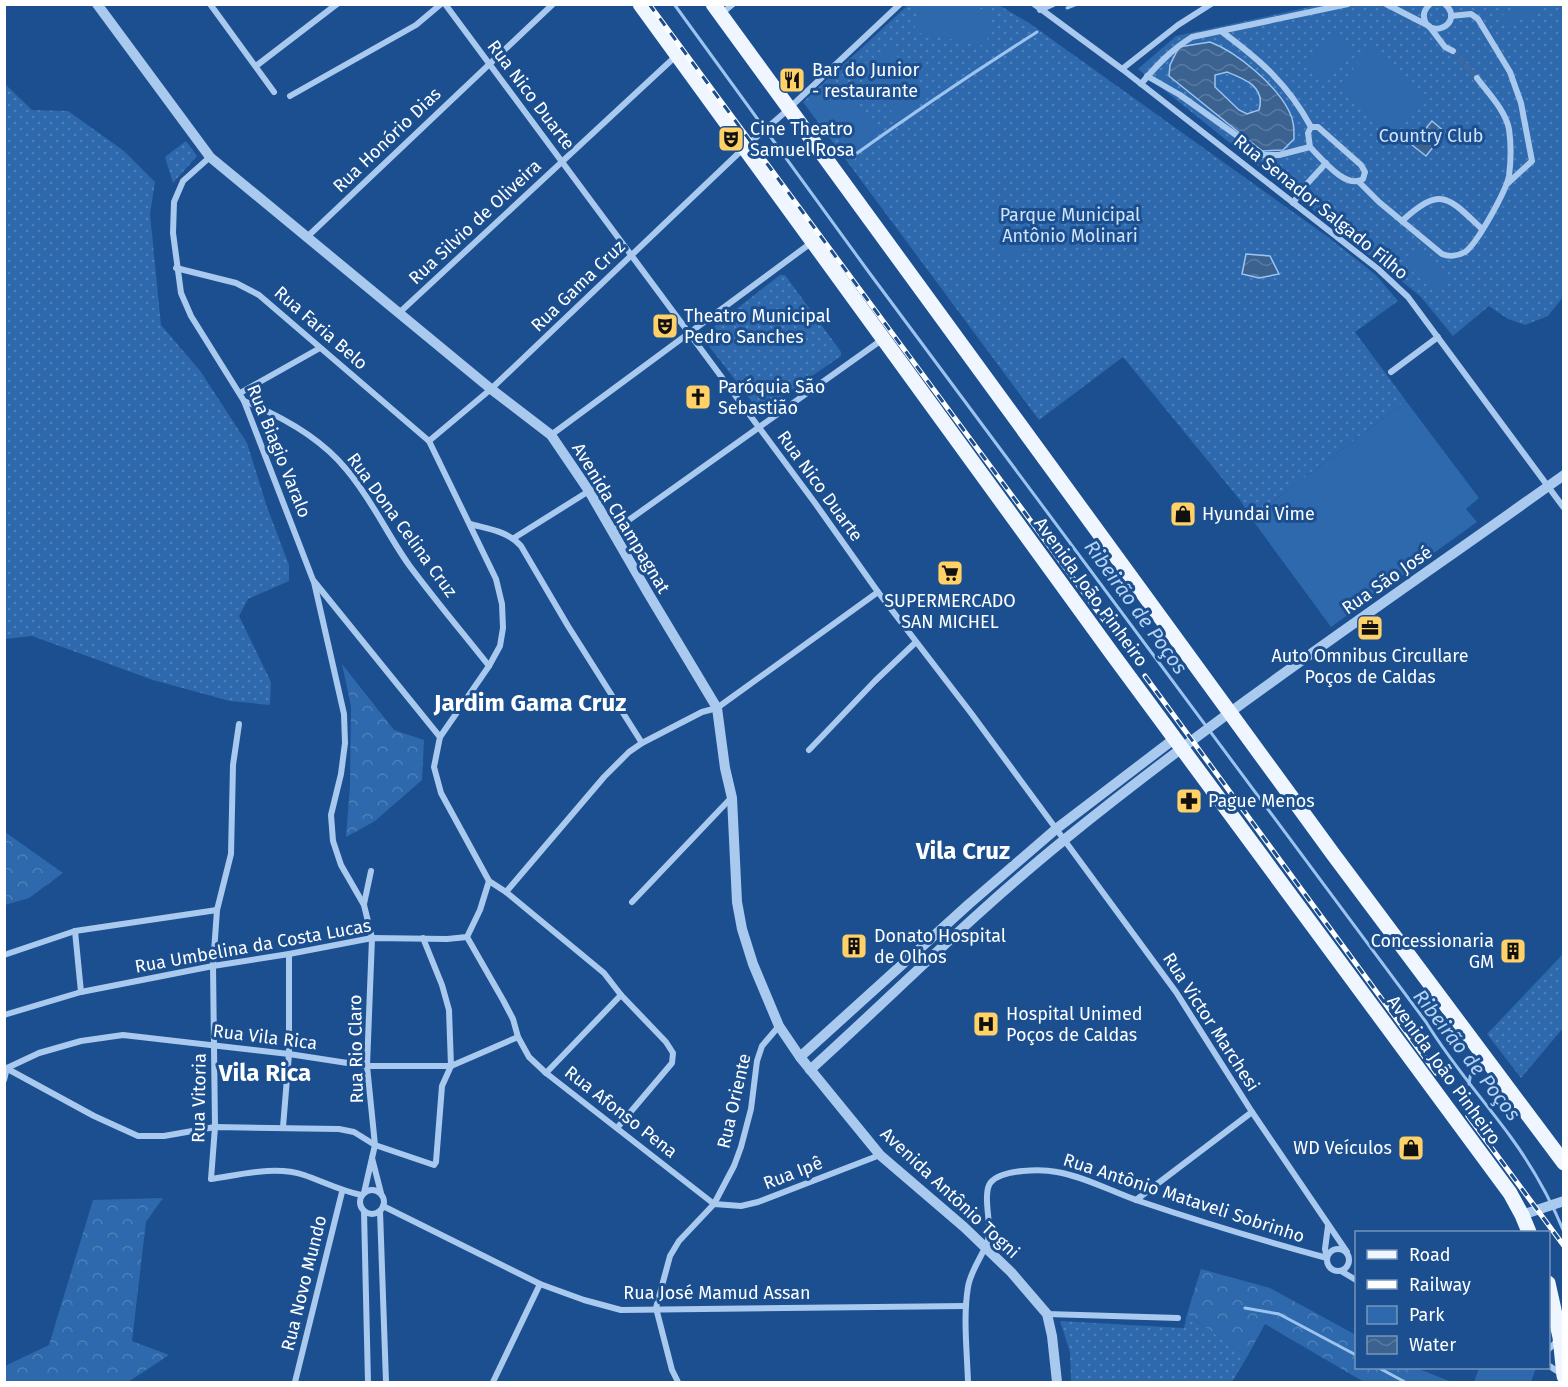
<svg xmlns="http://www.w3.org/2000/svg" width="1568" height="1387" viewBox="0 0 1568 1387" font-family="'Fira Sans',sans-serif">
<defs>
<pattern id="green-dots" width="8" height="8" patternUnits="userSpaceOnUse" patternTransform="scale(1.5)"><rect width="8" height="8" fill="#2e69ad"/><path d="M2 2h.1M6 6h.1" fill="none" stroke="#4d80b9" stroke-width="1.8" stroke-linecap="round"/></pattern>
<pattern id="forest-crowns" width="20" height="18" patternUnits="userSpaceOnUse" patternTransform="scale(1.5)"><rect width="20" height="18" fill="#2e69ad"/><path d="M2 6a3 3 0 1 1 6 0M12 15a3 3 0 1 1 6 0" fill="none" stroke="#4d80b9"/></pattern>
<pattern id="water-waves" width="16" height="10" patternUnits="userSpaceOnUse" patternTransform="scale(1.5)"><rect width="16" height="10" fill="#3c6290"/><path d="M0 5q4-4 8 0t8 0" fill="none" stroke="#597aa1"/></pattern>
</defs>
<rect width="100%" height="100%" fill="#1b4f8f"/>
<g fill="url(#green-dots)">
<polygon points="908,5 999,5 1029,23 1328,237 1376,275 1398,301 1355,332 1406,401 1251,518 1240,500 1123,357 1039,420 803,102"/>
<polygon points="1319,5 1563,5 1563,297 1548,316 1525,325 1508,319 1489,306 1453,336 1420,296 1138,69 1176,36"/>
<polygon points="5,84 32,110 68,111 124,151 155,182 150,214 161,325 201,372 247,443 267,507 289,565 289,581 248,599 239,616 271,682 270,705 230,701 153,680 32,636 5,639"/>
<polygon points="186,141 197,156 173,183 165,157"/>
<polygon points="780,275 785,275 841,352 841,356 760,412 702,337 703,335"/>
<polygon points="1563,954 1563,1028 1521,1078 1487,1034"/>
<polygon points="1187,1314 1247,1357 1232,1382 1071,1382 1070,1352 1060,1321 1184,1328"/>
</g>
<g fill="url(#forest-crowns)">
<polygon points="342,664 394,730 424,740 422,780 375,821 346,837 350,786 351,706"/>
<polygon points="5,832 63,873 29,898 5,905"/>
<polygon points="163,1198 146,1222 132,1341 169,1355 128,1382 5,1382 5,1366 49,1345 93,1200"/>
<polygon points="1201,1269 1270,1288 1356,1335 1356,1368 1416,1368 1452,1382 1364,1382 1265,1324 1247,1357 1187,1314"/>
</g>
<g fill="#2e69ad">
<polygon points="920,5 960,5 992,11 986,46 914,32"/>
<polygon points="1523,5 1523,4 1551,5 1507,26 1502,15"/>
<polygon points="1334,31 1354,48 1324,82 1305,65"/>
<polygon points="889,46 928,97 898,120 859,69"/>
<polygon points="1371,48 1425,94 1392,134 1337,88"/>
<polygon points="841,81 879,132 849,155 811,104"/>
<polygon points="1028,224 1038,245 1003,261 993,241"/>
<polygon points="1417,246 1452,279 1437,294 1402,262"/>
<polygon points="1406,401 1479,498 1466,509 1477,522 1331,627 1251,518"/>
<polygon points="1479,1368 1536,1368 1531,1382 1474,1382"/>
</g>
<g fill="url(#water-waves)" stroke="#9cc4f0" stroke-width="1.5" fill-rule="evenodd">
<path d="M1210 42C1237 52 1276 85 1289 111 1294 120 1294 129 1294 139L1283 150 1262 151 1169 76 1170 65 1179 47ZM1227 72C1245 79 1266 87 1259 110L1247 114 1239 110 1215 87V75Z"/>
<polygon points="1432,121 1445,132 1426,156 1412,145"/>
<polygon points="1246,254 1270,256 1279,274 1259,278 1242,274"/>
</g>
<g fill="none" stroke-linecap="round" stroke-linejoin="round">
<g stroke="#9cc4f0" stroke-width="3">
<path d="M674 4 868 271 1426 1022C1451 1063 1482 1098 1510 1136 1532 1166 1550 1198 1564 1232"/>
<polyline points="1067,8 1077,4"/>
<path d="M853 156C913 113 974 72 1037 32"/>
<polyline points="1469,1084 1472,1065"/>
<polyline points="1245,1308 1279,1314 1356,1355"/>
<polyline points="1379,1368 1405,1382"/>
</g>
<polyline stroke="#3d69a0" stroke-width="6" stroke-dasharray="6 3" stroke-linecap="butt" points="1453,51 1477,78"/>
<g stroke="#a9c9ee" stroke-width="6">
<polyline points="210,4 274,92"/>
<polyline points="445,4 815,503 878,592 971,713 1176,992 1252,1112 1347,1252"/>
<polyline points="1034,4 1122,69 1378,269 1408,297 1564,508"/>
<polyline points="1386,4 1429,26 1445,47 1453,51"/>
<path d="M1430 4C1426 8 1423 12 1424 17 1427 41 1466 24 1445 4"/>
<polyline points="1040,10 1053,4"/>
<polyline points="721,14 733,4"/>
<polyline points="1451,16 1471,14 1478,19 1510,72 1521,103 1532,161 1507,184"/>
<path d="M1221 31C1260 60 1288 84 1311 127"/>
<polyline points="256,66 337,4"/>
<polyline points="1122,69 1178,25 1211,4"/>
<path d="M1147 76 1180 95 1264 155H1279L1310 147C1322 159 1346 190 1363 179L1365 172 1361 165 1318 127H1311L1308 133 1310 147"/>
<path d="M1141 84C1157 65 1171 50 1192 37L1348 4"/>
<polyline points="290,96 416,25 441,4"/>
<polyline points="210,157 183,181 174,202 173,233 181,293 191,316 244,401 313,580 440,737"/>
<path d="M1359 182 1379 202 1442 254C1449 257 1458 256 1465 252 1477 244 1506 191 1509 176 1511 161 1511 143 1509 129 1505 110 1488 93 1477 78"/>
<polyline points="1293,203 1305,186 1326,163"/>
<path d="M1402 221C1441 186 1447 196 1482 229"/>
<polyline points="306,238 553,4"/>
<polyline points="399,313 677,55"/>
<polyline points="1391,372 1438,337"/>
<polyline points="240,393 320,348"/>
<path d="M244 401C281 416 320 437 346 469 371 498 387 534 409 565 435 600 462 632 489 666"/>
<polyline points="551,435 811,243"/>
<polyline points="429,441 491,389 744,148 783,114 900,4"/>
<path d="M470 524C488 529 508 531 521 546L568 626 642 743"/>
<polyline points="612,532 883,339"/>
<polyline points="514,538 589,491"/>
<polyline points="314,582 344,714 345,743 341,774 331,815 333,841 341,865 364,905 372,938 367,1066 375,1145 372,1158"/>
<path d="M239 724 233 765 231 854 217 910 213 966 215 1127 211 1179C240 1175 275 1165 304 1175 324 1182 341 1191 361 1195"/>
<polyline points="809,750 875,681 916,642"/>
<polyline points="489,881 506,892 604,973 621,995 546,1073"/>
<polyline points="506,892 604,777 629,752 642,743 702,712 717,708 878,592"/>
<polyline points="632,902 731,798"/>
<polyline points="364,904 371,871"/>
<polyline points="75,931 81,992"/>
<polyline points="467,937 503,1000 513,1019 518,1037 529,1057 546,1073 714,1204 741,1206 758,1202 880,1155"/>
<polyline points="4,955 75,931 217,910"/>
<polyline points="4,1015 81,992 213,966 289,954 372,938 447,939 467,937 480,910 489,881 441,793 434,767 440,737 489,666 500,646 503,628 502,604 496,579 429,441 259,295 236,283 176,268"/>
<polyline points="4,1067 94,1116 138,1136 164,1136 215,1127 339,1129 354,1132 375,1145 434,1165 436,1162 442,1086 451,1066 449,1010 442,985 423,938"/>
<polyline points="4,1080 7,1068 39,1053 81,1041 123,1035 289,1054 367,1066 451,1066 518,1037"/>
<polyline points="283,1127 289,1054 289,954"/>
<polyline points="617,1128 672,1063 673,1053 666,1042 621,995"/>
<circle cx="372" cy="1202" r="12"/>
<polyline points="364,1193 372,1158 381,1193"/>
<polyline points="1136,1200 1252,1112"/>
<polyline points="383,1206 540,1284 584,1300 621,1310 966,1306"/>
<polyline points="364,1211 368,1382"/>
<polyline points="380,1211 386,1382"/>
<circle cx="1338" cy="1260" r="11"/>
<polyline points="1341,1271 1356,1280"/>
<polyline points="1047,1314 1178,1318"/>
<polyline points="1548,1350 1558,1340"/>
<polyline points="1548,1365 1560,1373"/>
<polyline points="295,1382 342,1192"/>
<polyline points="493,1382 540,1284"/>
<polyline points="678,1382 672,1370 656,1308 670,1256 679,1241 714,1204 734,1166 741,1147 751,1109 757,1061 762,1046 779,1026"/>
<path d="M968 1382C967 1351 963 1317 968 1287 971 1268 986 1252 989 1236 991 1223 982 1192 991 1182 1003 1169 1042 1169 1057 1172 1086 1177 1112 1192 1139 1201 1201 1222 1264 1241 1327 1258L1325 1249 1328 1226"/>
</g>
<g stroke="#a9c9ee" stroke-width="10">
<polyline points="97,4 210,157 491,389 551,435 589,491 648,593 717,708 725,768 732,798 737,902 742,929 753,964 779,1026 800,1057 880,1155 964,1227 1011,1272 1047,1314 1052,1336 1057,1382"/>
<polyline points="800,1057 969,904 1056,829 1174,739"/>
<path d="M810 1070C895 993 975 912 1064 840 1224 710 1396 595 1564 475"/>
<polyline points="1522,1215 1564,1201"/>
</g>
<g stroke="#f0f6ff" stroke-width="15">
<polyline points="640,4 1113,655 1510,1193 1522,1215 1529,1232"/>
<polyline points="713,4 1333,854 1564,1163"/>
<polyline points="1548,1283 1560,1337 1564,1376"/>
</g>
<defs>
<g id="rail">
<polyline points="649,4 1115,635"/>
<polyline points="1145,676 1436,1073"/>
<polyline points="1468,1116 1564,1246"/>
</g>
</defs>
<use href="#rail" stroke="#fff" stroke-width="5"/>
<use href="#rail" stroke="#1b4f8f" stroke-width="3" stroke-dasharray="9" stroke-linecap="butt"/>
</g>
<defs>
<symbol id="restaurant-square" viewBox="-11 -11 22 22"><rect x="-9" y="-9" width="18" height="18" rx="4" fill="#ffd166" stroke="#1b4f8f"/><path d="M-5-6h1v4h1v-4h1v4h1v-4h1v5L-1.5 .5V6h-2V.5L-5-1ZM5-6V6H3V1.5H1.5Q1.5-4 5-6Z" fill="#111"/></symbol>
<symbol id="theatre-square" viewBox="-11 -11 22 22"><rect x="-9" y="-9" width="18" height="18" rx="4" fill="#ffd166" stroke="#1b4f8f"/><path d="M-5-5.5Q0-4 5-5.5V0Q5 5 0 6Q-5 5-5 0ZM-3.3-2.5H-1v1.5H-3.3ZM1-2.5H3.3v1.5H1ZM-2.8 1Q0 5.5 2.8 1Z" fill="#111"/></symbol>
<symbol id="church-square" viewBox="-11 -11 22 22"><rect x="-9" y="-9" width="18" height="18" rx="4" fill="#ffd166" stroke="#1b4f8f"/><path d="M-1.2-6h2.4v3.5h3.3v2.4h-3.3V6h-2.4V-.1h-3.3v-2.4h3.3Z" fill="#111"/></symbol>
<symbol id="shop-square" viewBox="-11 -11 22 22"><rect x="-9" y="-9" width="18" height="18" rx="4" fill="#ffd166" stroke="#1b4f8f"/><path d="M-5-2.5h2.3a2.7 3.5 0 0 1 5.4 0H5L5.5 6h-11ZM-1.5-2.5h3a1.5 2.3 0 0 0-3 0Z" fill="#111"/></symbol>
<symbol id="supermarket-square" viewBox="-11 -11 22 22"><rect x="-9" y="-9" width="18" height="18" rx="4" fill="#ffd166" stroke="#1b4f8f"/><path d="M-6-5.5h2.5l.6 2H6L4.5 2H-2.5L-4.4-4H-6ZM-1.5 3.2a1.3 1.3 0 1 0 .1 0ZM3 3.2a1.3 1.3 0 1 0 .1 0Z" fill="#111"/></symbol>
<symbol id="office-square" viewBox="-11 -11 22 22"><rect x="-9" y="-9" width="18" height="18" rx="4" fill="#ffd166" stroke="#1b4f8f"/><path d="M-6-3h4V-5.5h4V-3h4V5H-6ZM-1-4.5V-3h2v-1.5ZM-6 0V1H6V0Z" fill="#111"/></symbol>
<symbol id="pharmacy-square" viewBox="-11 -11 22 22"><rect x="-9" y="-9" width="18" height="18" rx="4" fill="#ffd166" stroke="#1b4f8f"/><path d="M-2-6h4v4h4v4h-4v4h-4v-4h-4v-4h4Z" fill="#111"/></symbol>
<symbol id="building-square" viewBox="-11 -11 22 22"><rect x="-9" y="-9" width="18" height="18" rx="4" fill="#ffd166" stroke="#1b4f8f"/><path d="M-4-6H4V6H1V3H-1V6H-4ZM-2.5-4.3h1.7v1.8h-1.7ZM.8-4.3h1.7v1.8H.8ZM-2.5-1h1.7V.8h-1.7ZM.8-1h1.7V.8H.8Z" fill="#111"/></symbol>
<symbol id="hospital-square" viewBox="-11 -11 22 22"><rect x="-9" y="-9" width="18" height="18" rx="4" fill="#ffd166" stroke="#1b4f8f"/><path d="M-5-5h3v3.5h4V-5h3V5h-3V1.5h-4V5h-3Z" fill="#111"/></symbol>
</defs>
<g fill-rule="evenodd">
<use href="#restaurant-square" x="777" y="65" width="30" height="30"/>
<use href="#theatre-square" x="716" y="124" width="30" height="30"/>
<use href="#theatre-square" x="650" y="311" width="30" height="30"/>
<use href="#church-square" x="683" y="382" width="30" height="30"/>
<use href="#shop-square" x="1168" y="499" width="30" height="30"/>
<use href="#supermarket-square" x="935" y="558" width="30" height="30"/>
<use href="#office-square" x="1355" y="613" width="30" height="30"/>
<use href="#pharmacy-square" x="1174" y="786" width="30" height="30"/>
<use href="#building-square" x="839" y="931" width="30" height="30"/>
<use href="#building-square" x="1498" y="936" width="30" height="30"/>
<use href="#hospital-square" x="971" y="1009" width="30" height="30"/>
<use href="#shop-square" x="1396" y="1133" width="30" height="30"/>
</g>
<g text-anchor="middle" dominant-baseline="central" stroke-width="6" stroke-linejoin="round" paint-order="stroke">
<g font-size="18" fill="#fff" stroke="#1b4f8f" text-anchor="start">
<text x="812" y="70">Bar do Junior<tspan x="812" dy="21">- restaurante</tspan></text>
<text x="750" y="129">Cine Theatro<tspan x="750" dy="21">Samuel Rosa</tspan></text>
<text x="684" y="316">Theatro Municipal<tspan x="684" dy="21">Pedro Sanches</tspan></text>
<text x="718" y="387">Paróquia São<tspan x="718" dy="21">Sebastião</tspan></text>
<text x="1202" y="514">Hyundai Vime</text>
<text x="950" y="601" text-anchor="middle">SUPERMERCADO<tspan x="950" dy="21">SAN MICHEL</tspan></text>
<text x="1370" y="656" text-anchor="middle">Auto Omnibus Circullare<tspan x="1370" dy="21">Poços de Caldas</tspan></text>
<text x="1208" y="801">Pague Menos</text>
<text x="874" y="936">Donato Hospital<tspan x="874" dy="21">de Olhos</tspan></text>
<text x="1494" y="941" text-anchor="end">Concessionaria<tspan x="1494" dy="21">GM</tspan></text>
<text x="1006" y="1014">Hospital Unimed<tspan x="1006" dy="21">Poços de Caldas</tspan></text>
<text x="1392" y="1148" text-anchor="end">WD Veículos</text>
</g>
<g font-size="18" fill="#fff" stroke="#1b4f8f">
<text transform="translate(531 95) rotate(53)">Rua Nico Duarte</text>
<text transform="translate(387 140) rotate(-44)">Rua Honório Dias</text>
<text transform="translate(1321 207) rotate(39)">Rua Senador Salgado Filho</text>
<text transform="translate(475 222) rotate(-43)">Rua Silvio de Oliveira</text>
<text transform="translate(578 286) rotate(-44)">Rua Gama Cruz</text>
<text transform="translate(321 328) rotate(41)">Rua Faria Belo</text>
<text transform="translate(279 451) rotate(68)">Rua Biagio Varalo</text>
<text transform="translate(820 486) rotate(54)">Rua Nico Duarte</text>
<text transform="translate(621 518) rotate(59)">Avenida Champagnat</text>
<text transform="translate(402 525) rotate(54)">Rua Dona Celina Cruz</text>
<text transform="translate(1387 580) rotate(-35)">Rua São José</text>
<text transform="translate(1091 592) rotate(54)">Avenida João Pinheiro</text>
<text transform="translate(253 946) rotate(-10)">Rua Umbelina da Costa Lucas</text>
<text transform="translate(1211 1022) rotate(57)">Rua Victor Marchesi</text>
<text transform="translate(265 1037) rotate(7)">Rua Vila Rica</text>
<text transform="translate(356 1049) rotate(-91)">Rua Rio Claro</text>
<text transform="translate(1444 1070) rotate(54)">Avenida João Pinheiro</text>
<text transform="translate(199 1098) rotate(-89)">Rua Vitoria</text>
<text transform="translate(734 1101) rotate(-77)">Rua Oriente</text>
<text transform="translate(621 1112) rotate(38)">Rua Afonso Pena</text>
<text transform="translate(793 1173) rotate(-21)">Rua Ipê</text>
<text transform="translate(950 1193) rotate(43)">Avenida Antônio Togni</text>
<text transform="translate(1184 1198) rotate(18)">Rua Antônio Mataveli Sobrinho</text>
<text transform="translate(304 1283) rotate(-76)">Rua Novo Mundo</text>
<text x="717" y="1293">Rua José Mamud Assan</text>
</g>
<g font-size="18" fill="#cfe3fa" stroke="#1b4f8f">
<text x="1431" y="136">Country Club</text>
<text x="1070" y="215">Parque Municipal<tspan x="1070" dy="21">Antônio Molinari</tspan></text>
</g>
<g font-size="20" font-style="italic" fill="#b5d3f5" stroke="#1b4f8f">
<text transform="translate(1136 607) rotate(54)">Ribeirão de Poços</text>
<text transform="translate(1467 1055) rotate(52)">Ribeirão de Poços</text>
</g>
<g font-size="24" font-weight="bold" fill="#fff" stroke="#1b4f8f">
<text x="530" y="703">Jardim Gama Cruz</text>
<text x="963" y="851">Vila Cruz</text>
<text x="265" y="1073">Vila Rica</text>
</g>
</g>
<rect width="1568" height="1387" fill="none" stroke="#ffffff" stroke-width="12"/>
<rect x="1355" y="1231" width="195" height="138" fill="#1b4f8f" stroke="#7695bc" stroke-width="1.5"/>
<rect x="1367" y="1250" width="30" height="9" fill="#f0f6ff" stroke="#7695bc" stroke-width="1.5"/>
<text x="1409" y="1261" font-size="18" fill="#ffffff">Road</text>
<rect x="1367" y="1280" width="30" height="9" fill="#ffffff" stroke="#7695bc" stroke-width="1.5"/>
<text x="1409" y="1291" font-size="18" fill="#ffffff">Railway</text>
<rect x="1367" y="1306" width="30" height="18" fill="#2e69ad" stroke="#7695bc" stroke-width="1.5"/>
<text x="1409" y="1321" font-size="18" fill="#ffffff">Park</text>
<rect x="1367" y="1336" width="30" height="18" fill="url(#water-waves)" stroke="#7695bc" stroke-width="1.5"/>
<text x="1409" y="1351" font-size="18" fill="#ffffff">Water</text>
</svg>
